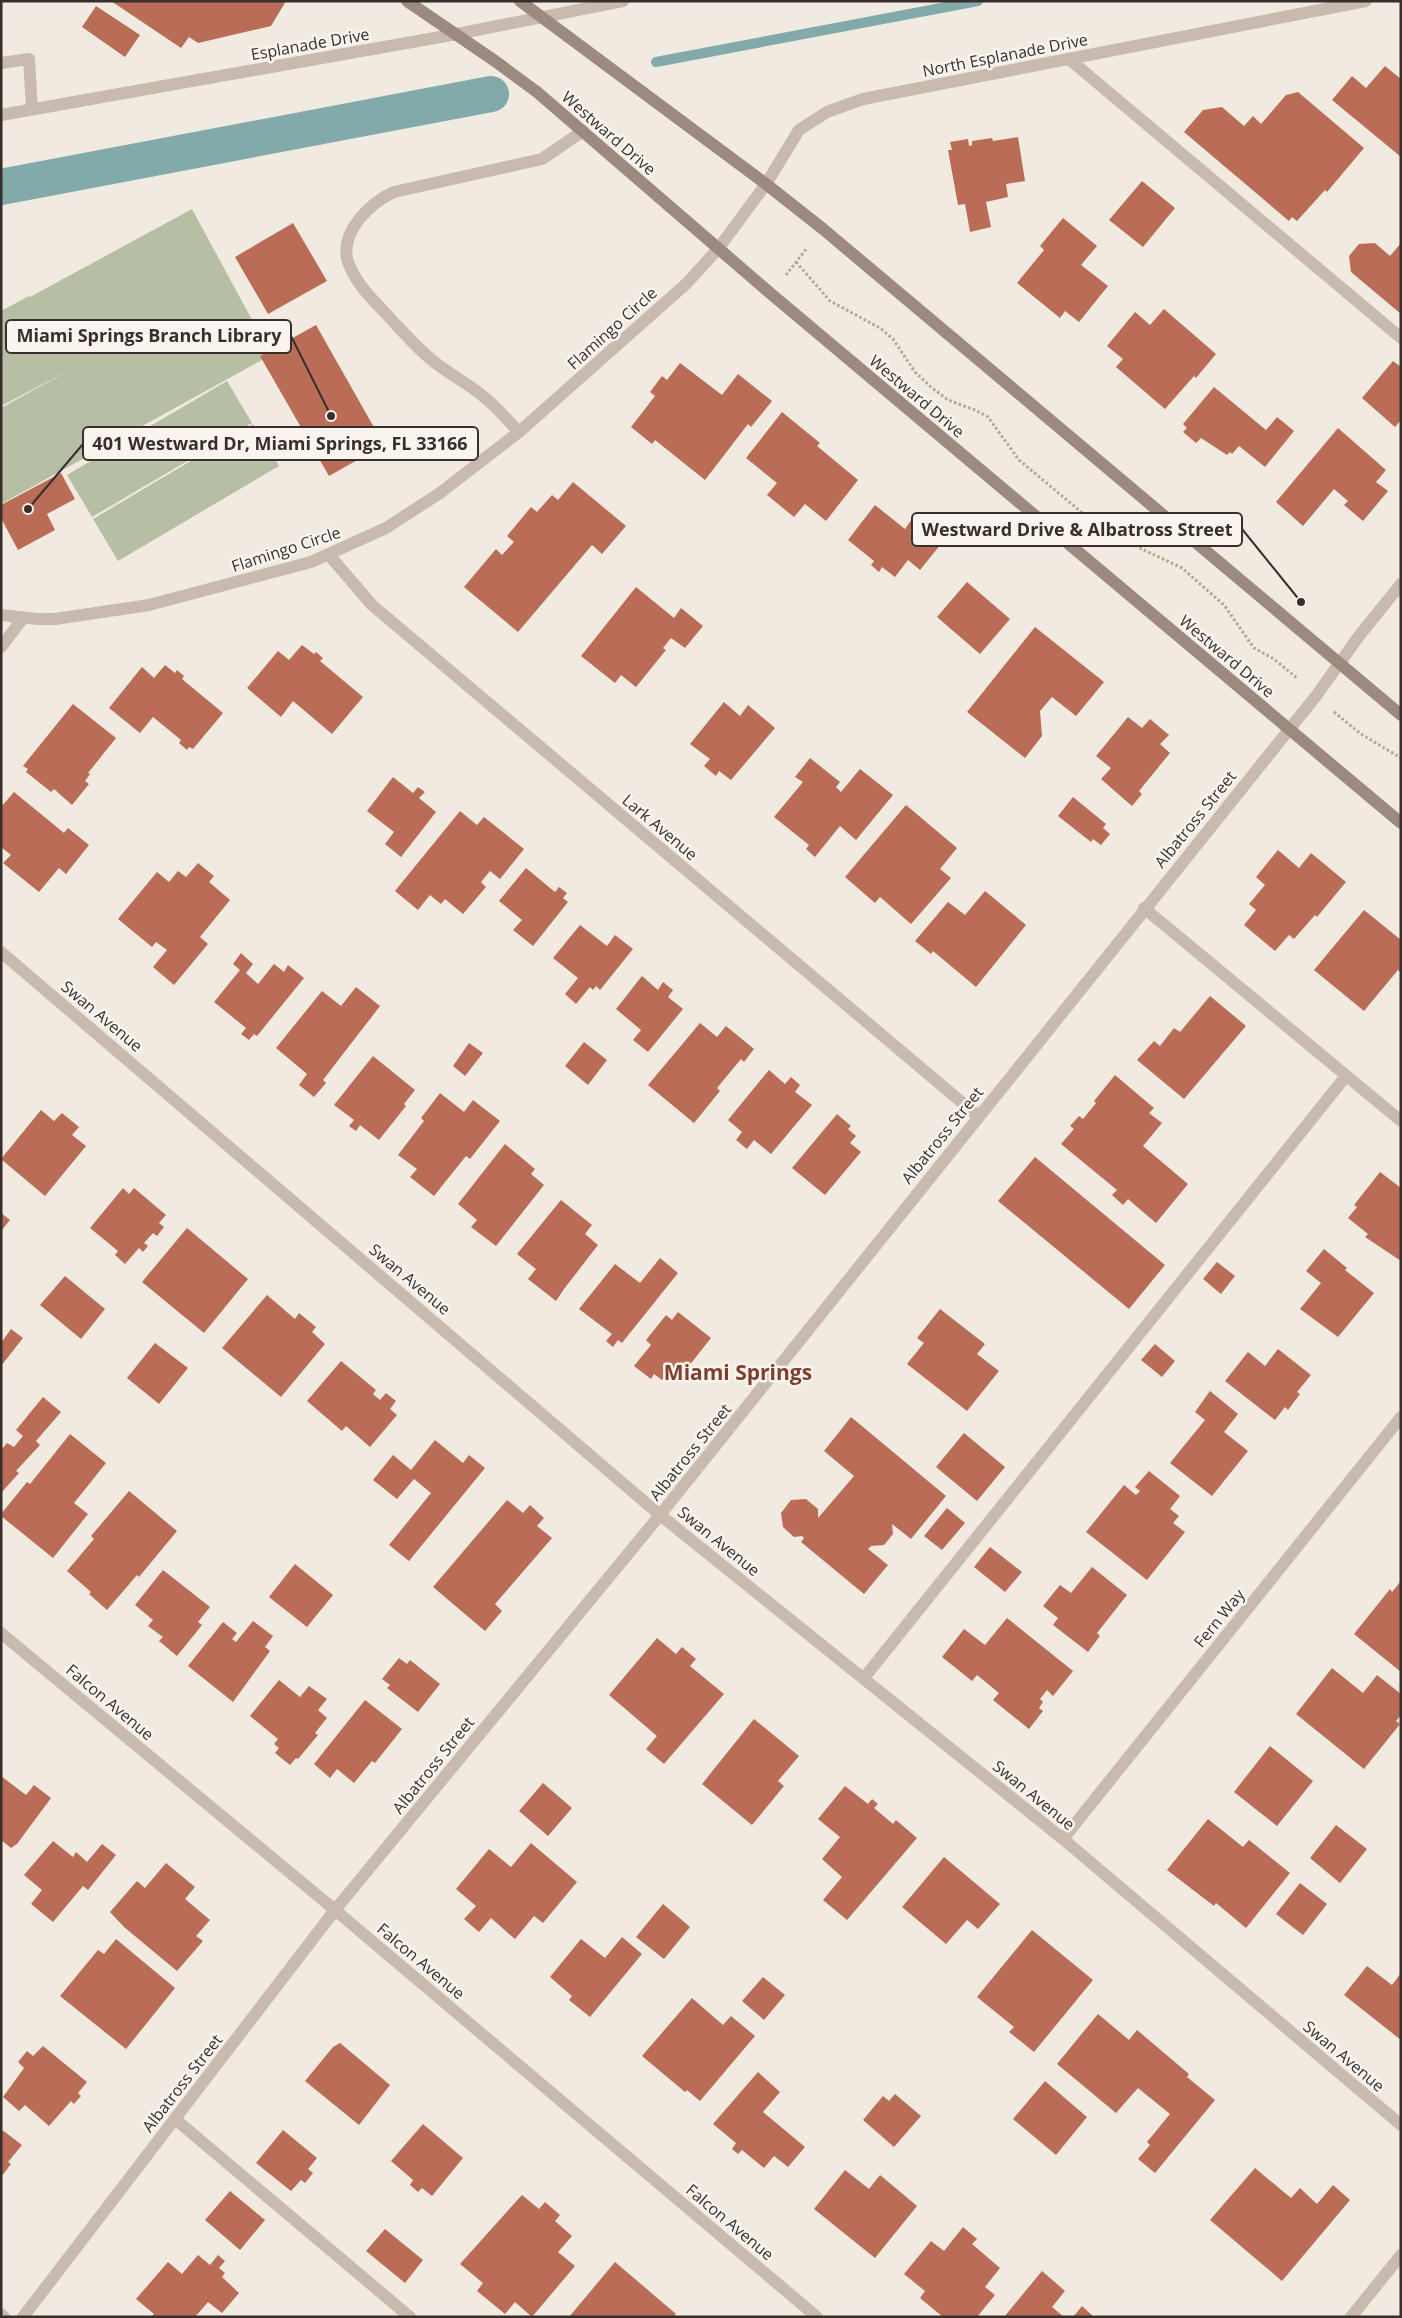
<svg xmlns="http://www.w3.org/2000/svg" width="1402" height="2318" viewBox="0 0 1402 2318" font-family="'Open Sans',sans-serif">
<rect width="100%" height="100%" fill="#f1eae1"/>
<g fill="#b6bfa3">
<polygon points="192,209 271,355 1,504 1,408 70,370 1,406 1,311 29,296 30,297"/>
<polygon points="227,381 252,423 92,517 67,475"/>
<polygon points="253,424 279,466 118,561 93,519"/>
</g>
<g fill="none" stroke-linecap="round" stroke-linejoin="round">
<polyline stroke="#83aaab" stroke-width="10" points="656,62 978,1"/>
<polyline stroke="#83aaab" stroke-width="36" points="1,187 491,94"/>
</g>
<g fill="#b96d57">
<polygon points="111,1 286,1 271,26 198,43 189,37 181,48"/>
<polygon points="96,6 140,35 125,57 82,27"/>
<polygon points="1385,66 1401,79 1401,157 1332,100 1352,76 1366,88"/>
<polygon points="1298,92 1364,148 1327,192 1325,190 1297,221 1292,217 1289,221 1184,132 1203,110 1222,107 1244,126 1253,116 1261,124 1286,95"/>
<polygon points="1018,137 1025,181 1006,184 1008,197 986,202 991,227 970,232 965,204 958,205 948,150 952,150 950,142 968,139 969,146 972,145 972,141 992,138 993,141"/>
<polygon points="1142,181 1175,208 1143,247 1109,220"/>
<polygon points="1063,218 1097,246 1081,265 1108,286 1079,322 1065,311 1060,318 1017,283 1044,250 1040,246"/>
<polygon points="293,223 327,281 268,314 235,257"/>
<polygon points="1375,243 1390,256 1401,243 1401,314 1351,272 1349,256 1359,244"/>
<polygon points="1164,309 1216,354 1196,378 1194,376 1165,409 1116,367 1123,359 1107,346 1135,312 1150,325"/>
<polygon points="316,325 384,445 329,476 260,356"/>
<polygon points="1393,361 1401,367 1401,420 1395,427 1362,398"/>
<polygon points="680,363 722,395 738,374 772,401 751,427 748,424 705,480 655,440 652,444 631,427 655,396 650,392 662,376 667,380"/>
<polygon points="1214,387 1266,430 1277,417 1294,431 1265,467 1239,446 1232,454 1230,452 1227,455 1201,438 1196,443 1183,432 1187,428 1183,424"/>
<polygon points="782,412 820,443 817,446 858,480 826,521 805,504 794,517 767,495 777,483 746,458"/>
<polygon points="1338,428 1386,470 1376,482 1388,491 1363,521 1344,505 1348,501 1334,489 1303,526 1276,502"/>
<polygon points="61,473 75,499 47,514 55,530 18,550 1,518 1,505"/>
<polygon points="573,482 626,526 602,554 592,545 518,632 464,587 496,549 502,555 514,542 507,536 531,507 537,512 552,495 558,500"/>
<polygon points="875,505 905,529 912,519 941,544 920,570 908,560 895,577 882,567 879,572 871,565 874,561 848,540"/>
<polygon points="967,582 1010,619 980,654 937,617"/>
<polygon points="636,587 674,618 681,608 703,626 685,648 671,638 663,648 666,650 636,687 621,675 615,683 581,656"/>
<polygon points="1035,627 1104,682 1076,716 1052,697 1040,711 1042,736 1025,758 967,712"/>
<polygon points="302,645 314,654 316,652 323,658 320,661 363,697 332,734 293,701 281,717 247,688 278,651 289,660"/>
<polygon points="165,665 175,673 177,670 184,676 182,679 223,713 193,749 189,747 187,750 179,743 181,740 153,717 140,733 109,708 142,667 154,678"/>
<polygon points="724,702 740,716 748,705 775,728 731,780 719,771 716,776 704,766 710,759 690,744"/>
<polygon points="73,704 116,738 88,773 90,774 85,781 89,784 72,805 54,789 51,792 26,772 28,769 23,766"/>
<polygon points="1128,717 1142,728 1150,719 1169,735 1160,744 1170,753 1139,791 1142,794 1132,806 1101,779 1111,768 1096,756"/>
<polygon points="810,758 840,782 836,787 841,792 860,769 893,795 856,840 840,826 815,857 806,849 809,845 774,817 803,782 795,777"/>
<polygon points="393,777 413,793 418,787 425,792 419,798 436,812 401,857 385,844 394,832 367,811"/>
<polygon points="14,792 64,833 68,828 89,845 66,874 59,868 39,892 3,863 11,855 1,847 1,807"/>
<polygon points="1073,797 1106,824 1103,828 1110,834 1101,845 1093,839 1091,842 1058,816"/>
<polygon points="906,805 957,848 940,869 951,878 911,924 880,897 875,903 845,877"/>
<polygon points="460,811 477,825 484,817 524,849 500,879 490,871 481,882 486,887 463,914 445,899 441,904 430,895 418,910 395,891"/>
<polygon points="1278,850 1299,868 1311,853 1346,882 1317,917 1315,915 1294,939 1289,935 1275,951 1244,925 1256,910 1249,904 1265,885 1256,877"/>
<polygon points="198,863 214,876 209,882 230,900 200,937 208,944 174,985 153,967 167,950 156,942 152,947 118,919 157,872 169,882 178,871 186,877"/>
<polygon points="526,868 555,892 559,887 567,893 563,898 568,902 533,946 513,930 522,920 499,901"/>
<polygon points="985,891 1026,925 976,987 933,951 931,954 915,941 948,902 965,915"/>
<polygon points="1364,910 1401,940 1401,973 1398,970 1364,1011 1314,970"/>
<polygon points="580,925 607,946 615,935 633,949 600,990 596,986 593,990 590,987 576,1004 565,994 578,978 553,958"/>
<polygon points="241,953 253,964 246,973 258,984 274,964 284,972 288,965 304,978 257,1036 254,1034 249,1040 241,1034 246,1028 214,1002 240,970 233,964"/>
<polygon points="642,976 658,990 663,982 673,990 668,997 683,1009 648,1052 633,1040 641,1030 616,1009"/>
<polygon points="356,987 380,1006 323,1080 326,1083 314,1097 299,1085 307,1074 276,1048 322,991 341,1006"/>
<polygon points="1210,996 1246,1026 1184,1099 1137,1060 1154,1041 1160,1046 1174,1028 1180,1032"/>
<polygon points="700,1023 717,1037 726,1026 754,1049 744,1062 741,1059 717,1088 720,1091 694,1123 648,1085"/>
<polygon points="584,1042 607,1060 588,1085 565,1066"/>
<polygon points="469,1043 483,1053 465,1076 453,1066"/>
<polygon points="373,1056 415,1090 404,1104 406,1106 379,1140 360,1125 356,1131 349,1126 354,1120 334,1105"/>
<polygon points="769,1070 785,1084 791,1077 800,1085 795,1092 812,1105 771,1154 754,1140 747,1149 736,1140 742,1132 728,1120"/>
<polygon points="1115,1075 1154,1108 1149,1113 1162,1123 1143,1146 1188,1184 1156,1223 1128,1199 1123,1205 1112,1195 1117,1190 1061,1144 1074,1129 1070,1126 1079,1116 1083,1119 1096,1103 1094,1101"/>
<polygon points="440,1093 464,1112 473,1100 500,1121 470,1159 466,1156 434,1196 410,1177 417,1169 398,1155 424,1121 421,1118"/>
<polygon points="41,1110 54,1121 62,1113 79,1127 72,1135 86,1146 45,1196 1,1159"/>
<polygon points="837,1114 851,1126 848,1129 856,1136 850,1143 861,1152 825,1195 792,1168"/>
<polygon points="505,1144 535,1169 531,1174 544,1185 496,1246 471,1227 477,1220 458,1204"/>
<polygon points="1035,1157 1165,1265 1129,1309 998,1201"/>
<polygon points="1380,1172 1401,1188 1401,1261 1365,1237 1368,1234 1348,1218 1357,1207 1354,1205"/>
<polygon points="123,1188 129,1194 134,1188 166,1215 159,1223 164,1227 157,1236 153,1233 144,1243 148,1246 143,1252 139,1248 125,1264 115,1255 118,1251 90,1228"/>
<polygon points="561,1200 592,1225 585,1234 598,1245 564,1289 556,1301 528,1279 536,1269 517,1254"/>
<polygon points="1,1213 10,1220 1,1231"/>
<polygon points="187,1228 248,1279 204,1333 142,1282"/>
<polygon points="1324,1249 1347,1268 1345,1270 1374,1293 1338,1337 1300,1309 1321,1283 1306,1271"/>
<polygon points="660,1258 678,1273 622,1343 618,1340 613,1347 606,1341 612,1334 579,1309 615,1264 640,1283"/>
<polygon points="1217,1262 1235,1276 1221,1294 1203,1279"/>
<polygon points="65,1276 105,1309 81,1339 40,1305"/>
<polygon points="267,1295 295,1319 299,1313 316,1327 312,1332 325,1344 281,1397 222,1348"/>
<polygon points="940,1309 985,1344 977,1354 999,1371 967,1411 907,1364 924,1343 917,1338"/>
<polygon points="678,1312 711,1338 677,1381 667,1374 662,1380 654,1374 651,1379 634,1366 651,1345 646,1340 666,1315 672,1320"/>
<polygon points="11,1329 23,1338 1,1366 1,1343"/>
<polygon points="155,1343 188,1368 159,1404 127,1378"/>
<polygon points="1155,1344 1175,1361 1162,1377 1141,1360"/>
<polygon points="1278,1349 1311,1375 1297,1392 1300,1394 1288,1410 1285,1407 1275,1420 1225,1381 1248,1352 1265,1366"/>
<polygon points="341,1361 376,1390 373,1394 380,1400 386,1393 396,1401 390,1409 397,1415 370,1447 346,1426 342,1431 307,1401"/>
<polygon points="1210,1391 1238,1414 1224,1432 1248,1451 1212,1496 1170,1463 1205,1420 1195,1412"/>
<polygon points="43,1397 61,1412 36,1441 40,1445 16,1471 19,1473 1,1493 1,1450 7,1443 14,1447 23,1436 16,1430"/>
<polygon points="851,1417 946,1496 911,1539 892,1524 893,1534 884,1545 871,1546 868,1549 888,1565 864,1594 801,1542 804,1538 802,1536 794,1537 783,1527 781,1513 791,1500 806,1499 818,1509 818,1518 854,1476 824,1451"/>
<polygon points="964,1433 1005,1467 977,1501 936,1467"/>
<polygon points="70,1434 106,1463 74,1503 88,1514 53,1558 1,1516 1,1514 27,1482 30,1484"/>
<polygon points="435,1440 463,1463 469,1455 485,1468 409,1561 389,1545 431,1493 414,1479 397,1499 373,1480 393,1455 411,1470"/>
<polygon points="1149,1471 1180,1496 1170,1509 1179,1516 1173,1523 1185,1532 1147,1580 1086,1532 1124,1485 1136,1495 1140,1491 1135,1487"/>
<polygon points="129,1491 177,1531 139,1577 137,1575 107,1610 89,1594 91,1592 67,1571 94,1539 91,1536"/>
<polygon points="507,1500 523,1513 530,1505 544,1518 537,1526 552,1538 495,1604 502,1611 485,1631 433,1587"/>
<polygon points="947,1508 965,1523 942,1550 924,1536"/>
<polygon points="990,1547 1022,1572 1005,1592 974,1567"/>
<polygon points="295,1564 333,1595 307,1627 269,1597"/>
<polygon points="1092,1567 1127,1595 1097,1633 1100,1636 1088,1652 1053,1625 1058,1618 1043,1606 1060,1585 1071,1593"/>
<polygon points="163,1570 210,1607 198,1622 202,1625 177,1656 159,1641 163,1637 148,1626 153,1620 135,1605"/>
<polygon points="1401,1581 1401,1672 1354,1634 1390,1589 1392,1592"/>
<polygon points="1007,1618 1073,1671 1053,1696 1047,1690 1040,1699 1043,1702 1039,1708 1043,1711 1029,1729 993,1700 999,1693 977,1675 972,1681 942,1657 964,1629 985,1645"/>
<polygon points="253,1621 273,1636 265,1647 270,1651 233,1702 188,1666 223,1622 237,1633 232,1639 236,1642"/>
<polygon points="657,1638 676,1654 682,1647 696,1659 690,1666 724,1694 664,1764 646,1749 657,1736 609,1695"/>
<polygon points="399,1658 407,1664 410,1660 440,1684 418,1712 387,1688 390,1685 382,1679"/>
<polygon points="1332,1668 1363,1693 1377,1675 1401,1694 1401,1715 1396,1721 1400,1724 1364,1769 1296,1714"/>
<polygon points="279,1680 300,1697 309,1686 327,1699 318,1710 327,1718 315,1733 318,1735 298,1759 296,1758 290,1765 275,1753 279,1748 274,1744 278,1739 250,1716"/>
<polygon points="365,1700 402,1729 375,1763 372,1761 354,1783 337,1769 330,1778 314,1764"/>
<polygon points="754,1719 799,1756 778,1781 784,1786 752,1825 702,1784"/>
<polygon points="1270,1746 1313,1781 1277,1826 1234,1792"/>
<polygon points="1,1776 26,1795 34,1785 51,1798 17,1844 11,1848 1,1840"/>
<polygon points="543,1783 572,1808 548,1836 519,1811"/>
<polygon points="845,1786 868,1804 872,1799 878,1804 874,1808 893,1824 896,1820 917,1838 847,1920 823,1900 842,1877 822,1859 840,1837 818,1819"/>
<polygon points="1208,1819 1243,1847 1249,1840 1290,1873 1246,1928 1216,1903 1214,1906 1167,1870"/>
<polygon points="1336,1825 1367,1849 1340,1883 1310,1858"/>
<polygon points="53,1841 73,1857 76,1852 87,1862 102,1844 116,1855 88,1890 83,1886 53,1922 31,1904 42,1890 24,1875"/>
<polygon points="531,1843 577,1882 543,1923 534,1916 515,1939 491,1918 479,1932 464,1919 476,1906 456,1889 489,1849 511,1867"/>
<polygon points="944,1857 1000,1904 978,1929 967,1920 946,1944 902,1907"/>
<polygon points="166,1863 195,1887 185,1899 210,1920 196,1936 203,1941 177,1971 124,1927 110,1912 137,1881 145,1888"/>
<polygon points="1300,1883 1327,1904 1303,1935 1276,1914"/>
<polygon points="663,1904 690,1927 664,1959 636,1937"/>
<polygon points="1032,1930 1093,1980 1034,2052 1009,2032 1014,2027 977,1997"/>
<polygon points="622,1937 642,1954 590,2017 569,2000 572,1996 550,1977 581,1939 605,1958"/>
<polygon points="116,1939 175,1988 126,2049 60,1996 98,1950 104,1954"/>
<polygon points="1367,1966 1392,1985 1401,1973 1401,2040 1344,1995"/>
<polygon points="763,1977 785,1995 764,2020 742,2001"/>
<polygon points="692,1998 723,2025 731,2016 755,2036 700,2101 687,2090 685,2092 642,2056"/>
<polygon points="1098,2014 1129,2040 1137,2030 1189,2074 1187,2077 1215,2100 1155,2173 1138,2159 1150,2145 1147,2142 1170,2114 1138,2088 1116,2113 1057,2064"/>
<polygon points="340,2043 390,2085 359,2125 305,2081 333,2047"/>
<polygon points="43,2046 87,2082 78,2093 81,2096 74,2104 71,2101 49,2126 25,2105 19,2111 3,2097 24,2068 18,2062 27,2051 33,2056"/>
<polygon points="758,2072 780,2092 763,2112 805,2147 788,2167 774,2156 764,2168 742,2150 738,2154 732,2149 736,2143 713,2124"/>
<polygon points="1045,2081 1087,2117 1056,2155 1013,2119"/>
<polygon points="895,2094 921,2116 894,2147 863,2120 883,2096 889,2101"/>
<polygon points="423,2124 463,2158 432,2196 422,2188 418,2192 410,2185 413,2180 391,2161"/>
<polygon points="1,2129 22,2145 8,2162 11,2164 1,2177"/>
<polygon points="283,2130 317,2158 308,2169 313,2173 305,2183 301,2180 291,2191 256,2163"/>
<polygon points="1255,2168 1291,2198 1300,2188 1317,2204 1333,2185 1350,2200 1282,2281 1210,2220"/>
<polygon points="845,2170 869,2189 880,2175 917,2206 875,2258 814,2209"/>
<polygon points="230,2191 265,2220 240,2250 205,2220"/>
<polygon points="522,2195 539,2209 545,2202 560,2215 555,2221 572,2236 558,2252 575,2266 532,2317 515,2302 505,2314 477,2291 483,2283 460,2264"/>
<polygon points="963,2227 977,2239 972,2244 1000,2268 985,2287 995,2295 977,2317 943,2317 920,2298 925,2291 904,2274 931,2241 944,2251"/>
<polygon points="385,2229 423,2260 405,2283 366,2251"/>
<polygon points="198,2255 210,2265 218,2255 225,2261 219,2268 225,2273 222,2277 239,2293 222,2313 208,2302 195,2317 151,2317 154,2314 136,2299 168,2262 182,2274"/>
<polygon points="615,2262 676,2314 673,2317 569,2317"/>
<polygon points="1042,2271 1065,2291 1052,2307 1064,2317 1004,2317"/>
<polygon points="1082,2306 1094,2317 1073,2317"/>
</g>
<g fill="none" stroke-linecap="round" stroke-linejoin="round">
<g stroke="#b4a499" stroke-width="3" stroke-dasharray="2.5 2.5" stroke-linecap="butt">
<polyline points="796,262 830,301 880,328 893,339 915,372 931,387 948,400 975,410 988,417 1019,460 1104,531 1182,568 1224,605 1254,648 1274,659 1298,679"/>
<polyline points="786,275 807,248"/>
<polyline points="1334,712 1361,734 1401,758"/>
</g>
<g stroke="#c8baae" stroke-width="12">
<polyline points="1069,59 1401,338"/>
<polyline points="1,63 29,59 32,109"/>
<path d="M519 432C508 421 497 407 484 397 471 386 455 377 441 367 421 353 405 334 389 317 374 301 355 283 348 262 339 232 370 203 394 192L542 159 583 131"/>
<polyline points="1144,908 1401,1121"/>
<polyline points="864,1678 1346,1076"/>
<polyline points="175,2119 410,2317"/>
</g>
<g stroke="#c8baae" stroke-width="12">
<polyline points="1,115 457,34 623,1"/>
<polyline points="329,555 372,605 978,1116"/>
<polyline points="1,615 38,619 55,619 149,605 311,562 386,528 440,493 519,432 686,284 718,249 766,184 799,130 827,112 863,99 1366,1"/>
<polyline points="1,647 23,618"/>
<polyline points="1,952 660,1515 1063,1839 1401,2125"/>
<polyline points="1,1633 335,1910 817,2317"/>
<polyline points="1063,1839 1401,1417"/>
<polyline points="1,2314 4,2317"/>
<polyline points="23,2317 335,1910 660,1515 1316,696 1359,636 1401,584"/>
<polyline points="1351,2317 1401,2255"/>
</g>
<g stroke="#9c8980" stroke-width="12">
<polyline points="407,1 495,61 537,92 770,293 1401,823"/>
<polyline points="520,1 766,184 823,229 1401,715"/>
</g>
</g>
<g text-anchor="middle" dominant-baseline="central" stroke-width="5" stroke-linejoin="round" paint-order="stroke">
<g font-size="16" fill="#382f2c" stroke="#f9f4ee">
<text transform="translate(310 44) rotate(-10)">Esplanade Drive</text>
<text transform="translate(1005 55) rotate(-11)">North Esplanade Drive</text>
<text transform="translate(609 133) rotate(41)">Westward Drive</text>
<text transform="translate(612 328) rotate(-42)">Flamingo Circle</text>
<text transform="translate(917 396) rotate(40)">Westward Drive</text>
<text transform="translate(286 549) rotate(-18)">Flamingo Circle</text>
<text transform="translate(1227 656) rotate(40)">Westward Drive</text>
<text transform="translate(1195 819) rotate(-51)">Albatross Street</text>
<text transform="translate(660 827) rotate(40)">Lark Avenue</text>
<text transform="translate(102 1016) rotate(40)">Swan Avenue</text>
<text transform="translate(942 1135) rotate(-51)">Albatross Street</text>
<text transform="translate(410 1279) rotate(40)">Swan Avenue</text>
<text transform="translate(690 1452) rotate(-51)">Albatross Street</text>
<text transform="translate(719 1541) rotate(39)">Swan Avenue</text>
<text transform="translate(1219 1618) rotate(-51)">Fern Way</text>
<text transform="translate(110 1702) rotate(40)">Falcon Avenue</text>
<text transform="translate(433 1765) rotate(-51)">Albatross Street</text>
<text transform="translate(1034 1795) rotate(39)">Swan Avenue</text>
<text transform="translate(421 1961) rotate(40)">Falcon Avenue</text>
<text transform="translate(1344 2056) rotate(40)">Swan Avenue</text>
<text transform="translate(182 2083) rotate(-52)">Albatross Street</text>
<text transform="translate(730 2222) rotate(40)">Falcon Avenue</text>
</g>
<g font-size="21" font-weight="bold" fill="#7f3f2d" stroke="#f9f4ee">
<text x="738" y="1372">Miami Springs</text>
</g>
</g>
<path fill="none" stroke="#382f2c" stroke-width="2" d="M331 416L291 336M28 509L83 444M1301 602L1242 529"/>
<g fill="#382f2c" stroke="#f9f4ee" stroke-width="2">
<circle cx="331" cy="416" r="5"/>
<circle cx="28" cy="509" r="5"/>
<circle cx="1301" cy="602" r="5"/>
</g>
<g fill="#f9f4ee" stroke="#382f2c" stroke-width="2">
<rect x="6" y="320" width="285" height="33" rx="5"/>
<rect x="83" y="427" width="395" height="33" rx="5"/>
<rect x="912" y="513" width="330" height="33" rx="5"/>
</g>
<g font-size="18" text-anchor="middle" font-weight="bold" fill="#382f2c">
<text x="149" y="342">Miami Springs Branch Library</text>
<text x="280" y="450">401 Westward Dr, Miami Springs, FL 33166</text>
<text x="1077" y="536">Westward Drive &amp; Albatross Street</text>
</g>
<rect width="1402" height="2318" fill="none" stroke="#382f2c" stroke-width="5"/>
</svg>
